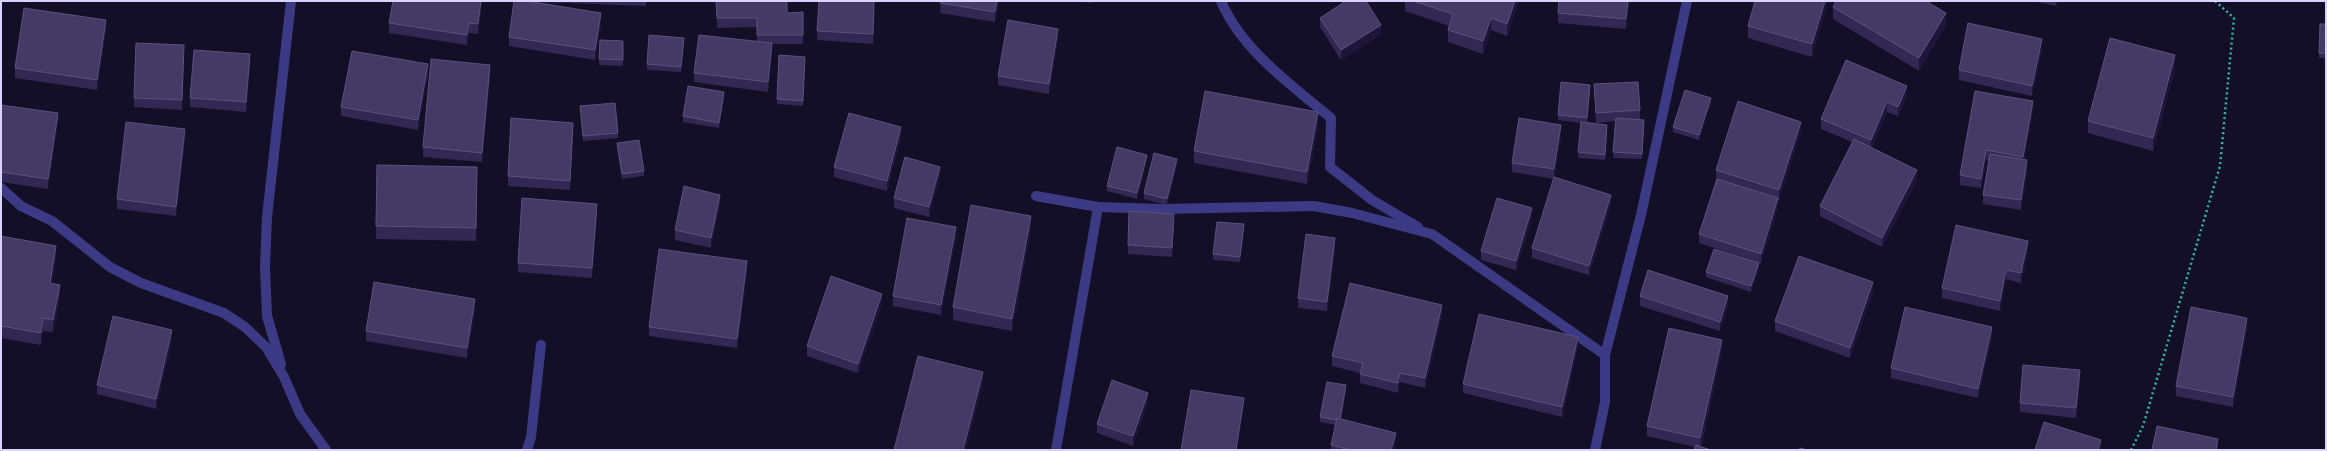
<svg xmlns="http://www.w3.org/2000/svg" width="2327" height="451" viewBox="0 0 2327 451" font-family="Lato,sans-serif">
<rect width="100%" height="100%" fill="#130f26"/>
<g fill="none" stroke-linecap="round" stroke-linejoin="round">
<polyline stroke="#2fb8b0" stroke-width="2.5" stroke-dasharray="2 3" stroke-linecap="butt" points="2131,450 2143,426 2220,166 2234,18 2215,1"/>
<g stroke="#3d3a85" stroke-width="10">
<path d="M1221 1C1241 49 1291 85 1331 118L1330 167 1372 200 1418 227"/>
<polyline points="1,188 21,206 52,221 110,267 141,283 224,313 245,327 266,347 284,377 300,414 326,450"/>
<polyline points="1036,196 1098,207 1163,209 1314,206 1352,213 1432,234 1605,355"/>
<polyline points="281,364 267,316 265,267 267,217 291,1"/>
<polyline points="527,450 531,437 541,345"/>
<polyline points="1056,450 1098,207"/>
<polyline points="1595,450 1605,402 1605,355 1641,215 1687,1"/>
</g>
</g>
<g fill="#312854">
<polygon points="482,1 478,34 469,33 467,45 389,33 389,23"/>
<polygon points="540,1 646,1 646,6 540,2"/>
<polygon points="716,1 787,13 803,12 803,44 772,44 772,53 768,92 694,82 694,73 757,42 757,27 717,28"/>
<polygon points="819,1 875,1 873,44 817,40"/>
<polygon points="941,1 999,1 995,22 940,13"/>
<polygon points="1077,1 1092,1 1092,3"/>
<polygon points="1405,1 1519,1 1507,36 1491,30 1483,54 1448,42 1448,30 1449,26 1405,11"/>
<polygon points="1559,1 1629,1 1626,29 1558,23 1558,13"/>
<polygon points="1828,1 1812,57 1748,38 1748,26"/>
<polygon points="2033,1 2057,1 2056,6"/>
<polygon points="1833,7 1946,25 1919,71 1833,19"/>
<polygon points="1320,18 1381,34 1341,60 1320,27"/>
<polygon points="601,23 595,60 509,46 509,37"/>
<polygon points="2326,24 2326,58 2319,58 2319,53"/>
<polygon points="106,30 97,90 15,78 15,68"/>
<polygon points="1058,38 1049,94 998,85 998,76"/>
<polygon points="600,40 623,41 623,66 599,65"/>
<polygon points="684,43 681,72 647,70 647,64"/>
<polygon points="2042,49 2032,96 1959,80 1959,70"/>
<polygon points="184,55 182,110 134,107 134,98"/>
<polygon points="805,62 803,106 777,104 777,99"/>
<polygon points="250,63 246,112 190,107 190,98"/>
<polygon points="2175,68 2153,151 2088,133 2088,121"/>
<polygon points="428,74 418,130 341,116 341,107"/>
<polygon points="490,74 482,162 423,157 423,147"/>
<polygon points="1594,84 1640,110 1640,119 1644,125 1642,159 1613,158 1615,121 1596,123"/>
<polygon points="1590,90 1587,123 1607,130 1605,160 1578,158 1581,123 1558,120 1558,115"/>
<polygon points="1975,91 2033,111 2024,160 2027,170 2021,210 1983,204 1983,195 1989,161 1986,160 1981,188 1960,185 1960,175"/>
<polygon points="1907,96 1898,116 1887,112 1872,148 1917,180 1882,247 1820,216 1820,206 1852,142 1821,129 1821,119"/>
<polygon points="724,98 719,128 683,122 683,116"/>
<polygon points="1711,103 1699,140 1673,132 1673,127"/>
<polygon points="1,105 58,122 48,189 1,182"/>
<polygon points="580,106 618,133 618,138 583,141"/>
<polygon points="1318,125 1307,184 1194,163 1194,151"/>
<polygon points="1801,131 1779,200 1778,200 1778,208 1761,263 1759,263 1759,268 1751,292 1706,277 1706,272 1757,262 1699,243 1699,234 1716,180 1716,170"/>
<polygon points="573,133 570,190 508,186 508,176"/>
<polygon points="1561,135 1554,177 1611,204 1589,275 1532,258 1532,248 1554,179 1512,172 1512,163"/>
<polygon points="901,137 887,191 834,177 834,167"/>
<polygon points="185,139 176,216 117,209 117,199"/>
<polygon points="617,143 644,171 644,176 622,179 617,148"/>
<polygon points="1147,161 1137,199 1107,191 1107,186"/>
<polygon points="1177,164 1167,205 1144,199 1144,193"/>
<polygon points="377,165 477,167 476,241 376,239"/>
<polygon points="940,176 929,217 894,208 894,198"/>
<polygon points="720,204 711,248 675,240 675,230"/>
<polygon points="597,214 592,278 518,272 518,263"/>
<polygon points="1532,218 1516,270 1481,260 1481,251"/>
<polygon points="1174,224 1172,257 1128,254 1128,245"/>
<polygon points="1031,228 1012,331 953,320 953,307"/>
<polygon points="1244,230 1240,262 1213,260 1213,254"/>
<polygon points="1,236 56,259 52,283 60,297 53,332 43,331 41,345 1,338"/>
<polygon points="956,236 941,315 893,306 893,296"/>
<polygon points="1335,247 1327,311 1298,308 1298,298"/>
<polygon points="2028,251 2021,283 2006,279 2000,311 1942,298 1942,288"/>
<polygon points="747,271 737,348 649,336 649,327"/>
<polygon points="1873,292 1850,358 1775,331 1775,321"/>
<polygon points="1640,296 1728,306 1720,331 1640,306"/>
<polygon points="882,303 858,373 807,356 807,346"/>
<polygon points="475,309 467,358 366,341 366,331"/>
<polygon points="1442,315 1425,388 1400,382 1398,393 1360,383 1360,373 1332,366 1332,356"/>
<polygon points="2247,328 2233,407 2176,396 2176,386"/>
<polygon points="1992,337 1978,398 1891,378 1891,368"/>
<polygon points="172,340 156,409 97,394 97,385"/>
<polygon points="1578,347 1562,417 1463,393 1463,384"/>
<polygon points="1722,350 1701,447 1695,447 1647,436 1647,426"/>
<polygon points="2080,380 2076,418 2020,412 2020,403"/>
<polygon points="1346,391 1341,419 1396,443 1394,450 1331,450 1331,445 1336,425 1320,422 1320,417"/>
<polygon points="1148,402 1133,446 1097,433 1097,424"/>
</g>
<g fill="#1d163a">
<polygon points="481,1 482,1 478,34 478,24"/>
<polygon points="874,1 875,1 873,44 873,34"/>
<polygon points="997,1 999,1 995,22 995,12"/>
<polygon points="1515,1 1519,1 1507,36 1507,24"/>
<polygon points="1628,1 1629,1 1626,29 1626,19"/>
<polygon points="1825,1 1828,1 1812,57 1812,44"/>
<polygon points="601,13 601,23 595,60 595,50"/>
<polygon points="1946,13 1946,25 1919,71 1919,58"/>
<polygon points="1491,18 1491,30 1483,54 1483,41"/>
<polygon points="106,20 106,30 97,90 97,80"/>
<polygon points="469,23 469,33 467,45 467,35"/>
<polygon points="1381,25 1381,34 1341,60 1341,50"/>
<polygon points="1058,29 1058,38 1049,94 1049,84"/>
<polygon points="684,38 684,43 681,72 681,67"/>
<polygon points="2042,39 2042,49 2032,96 2032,86"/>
<polygon points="772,43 772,53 768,92 768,82"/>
<polygon points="250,54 250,63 246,112 246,102"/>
<polygon points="2175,55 2175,68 2153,151 2153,138"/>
<polygon points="428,64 428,74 418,130 418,120"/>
<polygon points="490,65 490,74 482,162 482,153"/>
<polygon points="1590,85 1590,90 1587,124 1587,118"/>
<polygon points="1907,86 1907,96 1898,116 1898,107"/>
<polygon points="724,92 724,98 719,128 719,123"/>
<polygon points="1711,98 1711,103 1699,140 1699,135"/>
<polygon points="2033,101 2033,111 2023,167 2023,157"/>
<polygon points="1887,102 1887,112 1871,150 1871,140"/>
<polygon points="1318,112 1318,125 1307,184 1307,172"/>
<polygon points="58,113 58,122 48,189 48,179"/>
<polygon points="1801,122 1801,131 1779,200 1779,190"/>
<polygon points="573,123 573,133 570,190 570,181"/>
<polygon points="1561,125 1561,135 1554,179 1554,169"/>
<polygon points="1607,125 1607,130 1605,160 1605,155"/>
<polygon points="901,127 901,137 887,191 887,181"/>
<polygon points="185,129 185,139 176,216 176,207"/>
<polygon points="1986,150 1986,160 1981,188 1981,179"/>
<polygon points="1147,155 1147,161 1137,199 1137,193"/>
<polygon points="1177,159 1177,164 1167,205 1167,199"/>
<polygon points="2027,160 2027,170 2021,210 2021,200"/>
<polygon points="940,167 940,176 929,217 929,207"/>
<polygon points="1917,170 1917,180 1882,247 1882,238"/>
<polygon points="720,195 720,204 711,248 711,238"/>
<polygon points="1611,195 1611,204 1589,275 1589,266"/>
<polygon points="1778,198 1778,208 1761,263 1761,254"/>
<polygon points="597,204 597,214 592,278 592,268"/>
<polygon points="1532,208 1532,218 1516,270 1516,261"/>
<polygon points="1174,214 1174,224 1172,257 1172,248"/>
<polygon points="1031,216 1031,228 1012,331 1012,319"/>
<polygon points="1244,224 1244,230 1240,262 1240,257"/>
<polygon points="956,227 956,236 941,315 941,305"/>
<polygon points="1335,238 1335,247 1327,311 1327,302"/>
<polygon points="2028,241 2028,251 2021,283 2021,273"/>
<polygon points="56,246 56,259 50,295 50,283"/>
<polygon points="747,261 747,271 737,348 737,339"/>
<polygon points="1759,263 1759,268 1751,292 1751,286"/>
<polygon points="2006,270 2006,279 2000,311 2000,301"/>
<polygon points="1873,282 1873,292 1850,358 1850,348"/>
<polygon points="60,285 60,297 53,332 53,320"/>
<polygon points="882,294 882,303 858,373 858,364"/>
<polygon points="1728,296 1728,306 1720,331 1720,322"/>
<polygon points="475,299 475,309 467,358 467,348"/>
<polygon points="1442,305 1442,315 1425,388 1425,378"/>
<polygon points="43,318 43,331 41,345 41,333"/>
<polygon points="2247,318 2247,328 2233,407 2233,397"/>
<polygon points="1992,327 1992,337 1978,398 1978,389"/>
<polygon points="172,330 172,340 156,409 156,399"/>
<polygon points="1578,337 1578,347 1562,417 1562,407"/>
<polygon points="1722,340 1722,350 1700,448 1700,438"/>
<polygon points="2080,370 2080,380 2076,418 2076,408"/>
<polygon points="983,372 983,385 966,450 963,450"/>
<polygon points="1400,373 1400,382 1398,393 1398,383"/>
<polygon points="1346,385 1346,391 1339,426 1339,421"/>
<polygon points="1148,393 1148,402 1133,446 1133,436"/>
<polygon points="1244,398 1244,408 1237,450 1236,450"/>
<polygon points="1396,433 1396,443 1394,450 1391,450"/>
<polygon points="2218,439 2218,450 2216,450"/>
<polygon points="2101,440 2101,450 2098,450"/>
</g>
<g fill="#433a66" stroke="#5a527e">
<polygon points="393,1 481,1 478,24 469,23 467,35 389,23"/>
<polygon points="514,1 527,1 601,13 595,50 509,37"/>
<polygon points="716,1 787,1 787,13 803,12 803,35 757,35 757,18 717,18"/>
<polygon points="819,1 874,1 873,34 817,31"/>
<polygon points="941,1 997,1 995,12 940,3"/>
<polygon points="1346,1 1366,1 1381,25 1341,50 1320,18"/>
<polygon points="1413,1 1515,1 1507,24 1491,18 1483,41 1448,30 1453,14"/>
<polygon points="1559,1 1628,1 1626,19 1558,13"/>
<polygon points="1755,1 1825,1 1812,44 1748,26"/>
<polygon points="1836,1 1926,1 1946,13 1919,58 1833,7"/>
<polygon points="24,8 106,20 97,80 15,68"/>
<polygon points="1008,20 1058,29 1049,84 998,76"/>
<polygon points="1968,23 2042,39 2032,86 1959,70"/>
<polygon points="2320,24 2326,24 2326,53 2319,53"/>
<polygon points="649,35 684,38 681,67 647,64"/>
<polygon points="699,35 772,43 768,82 694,73"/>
<polygon points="2110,38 2175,55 2153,138 2088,121"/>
<polygon points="600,40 623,41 623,60 599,59"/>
<polygon points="136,43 184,45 182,100 134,98"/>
<polygon points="194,50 250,54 246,102 190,98"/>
<polygon points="352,51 428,64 418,120 341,107"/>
<polygon points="779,55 805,57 803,101 777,99"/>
<polygon points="431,59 490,65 482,153 423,147"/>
<polygon points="1846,60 1907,86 1898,107 1887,102 1871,140 1821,119"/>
<polygon points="1561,82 1590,85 1587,118 1558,115"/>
<polygon points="1638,82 1640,110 1596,113 1594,84"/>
<polygon points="688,86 724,92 719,123 683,116"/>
<polygon points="1685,90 1711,98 1699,135 1673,127"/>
<polygon points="1205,91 1318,112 1307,172 1194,151"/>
<polygon points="1975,91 2033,101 2023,157 1986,150 1981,179 1960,175"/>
<polygon points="1738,101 1801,122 1779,190 1716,170"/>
<polygon points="615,103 618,133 583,136 580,106"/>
<polygon points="1,105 58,113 48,179 1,172"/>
<polygon points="849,113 901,127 887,181 834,167"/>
<polygon points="511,118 573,123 570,181 508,176"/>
<polygon points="1519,118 1561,125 1554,169 1512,163"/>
<polygon points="1616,118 1644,120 1642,154 1613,152"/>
<polygon points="126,122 185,129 176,207 117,199"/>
<polygon points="1581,122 1607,125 1605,155 1578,152"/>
<polygon points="1854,139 1917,170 1882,238 1820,206"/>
<polygon points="639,140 644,171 622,174 617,143"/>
<polygon points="1117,147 1147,155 1137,193 1107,186"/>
<polygon points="1154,153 1177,159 1167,199 1144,193"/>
<polygon points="1990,154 2027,160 2021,200 1983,195"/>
<polygon points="905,157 940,167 929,207 894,198"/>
<polygon points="377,165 477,167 476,228 376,226"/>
<polygon points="1554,177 1611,195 1589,266 1532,248"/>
<polygon points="1717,179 1778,198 1761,254 1699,234"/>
<polygon points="684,186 720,195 711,238 675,230"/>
<polygon points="522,198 597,204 592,268 518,263"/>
<polygon points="1497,198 1532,208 1516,261 1481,251"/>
<polygon points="971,205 1031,216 1012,319 953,307"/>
<polygon points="1129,211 1174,214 1172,248 1128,245"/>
<polygon points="907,218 956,227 941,305 893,296"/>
<polygon points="1217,222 1244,224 1240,257 1213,254"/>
<polygon points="1956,225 2028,241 2021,273 2006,270 2000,301 1942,288"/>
<polygon points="1306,234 1335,238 1327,302 1298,298"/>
<polygon points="1,236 56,246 50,283 60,285 53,320 43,318 41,333 1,326"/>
<polygon points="659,249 747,261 737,339 649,327"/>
<polygon points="1714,249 1759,263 1751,286 1706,272"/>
<polygon points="1799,256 1873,282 1850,348 1775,321"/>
<polygon points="1648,270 1728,296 1720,322 1640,296"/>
<polygon points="831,276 882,294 858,364 807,346"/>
<polygon points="374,282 475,299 467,348 366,331"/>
<polygon points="1350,283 1442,305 1425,378 1400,373 1398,383 1360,374 1363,363 1332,356"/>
<polygon points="1905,307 1992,327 1978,389 1891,368"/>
<polygon points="2191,307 2247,318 2233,397 2176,386"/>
<polygon points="1479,314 1578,337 1562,407 1463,384"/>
<polygon points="113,316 172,330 156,399 97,385"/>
<polygon points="1669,328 1722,340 1700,438 1647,426"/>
<polygon points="918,356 983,372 963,450 894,450"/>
<polygon points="2023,365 2080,370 2076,408 2020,403"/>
<polygon points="1112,380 1148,393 1133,436 1097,424"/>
<polygon points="1327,382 1346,385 1340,419 1337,418 1337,420 1320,417"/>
<polygon points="1191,390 1244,398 1236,450 1181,450"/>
<polygon points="1337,418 1396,433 1391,450 1351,450 1331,445"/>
<polygon points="2044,422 2101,440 2098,450 2035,450"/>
<polygon points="2157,426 2218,439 2216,450 2152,450"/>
<polygon points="1696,445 1711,450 1694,450"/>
<polygon points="1800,448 1808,450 1800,450"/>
</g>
<rect width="2327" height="451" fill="none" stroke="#d9d4ff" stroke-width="4"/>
</svg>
